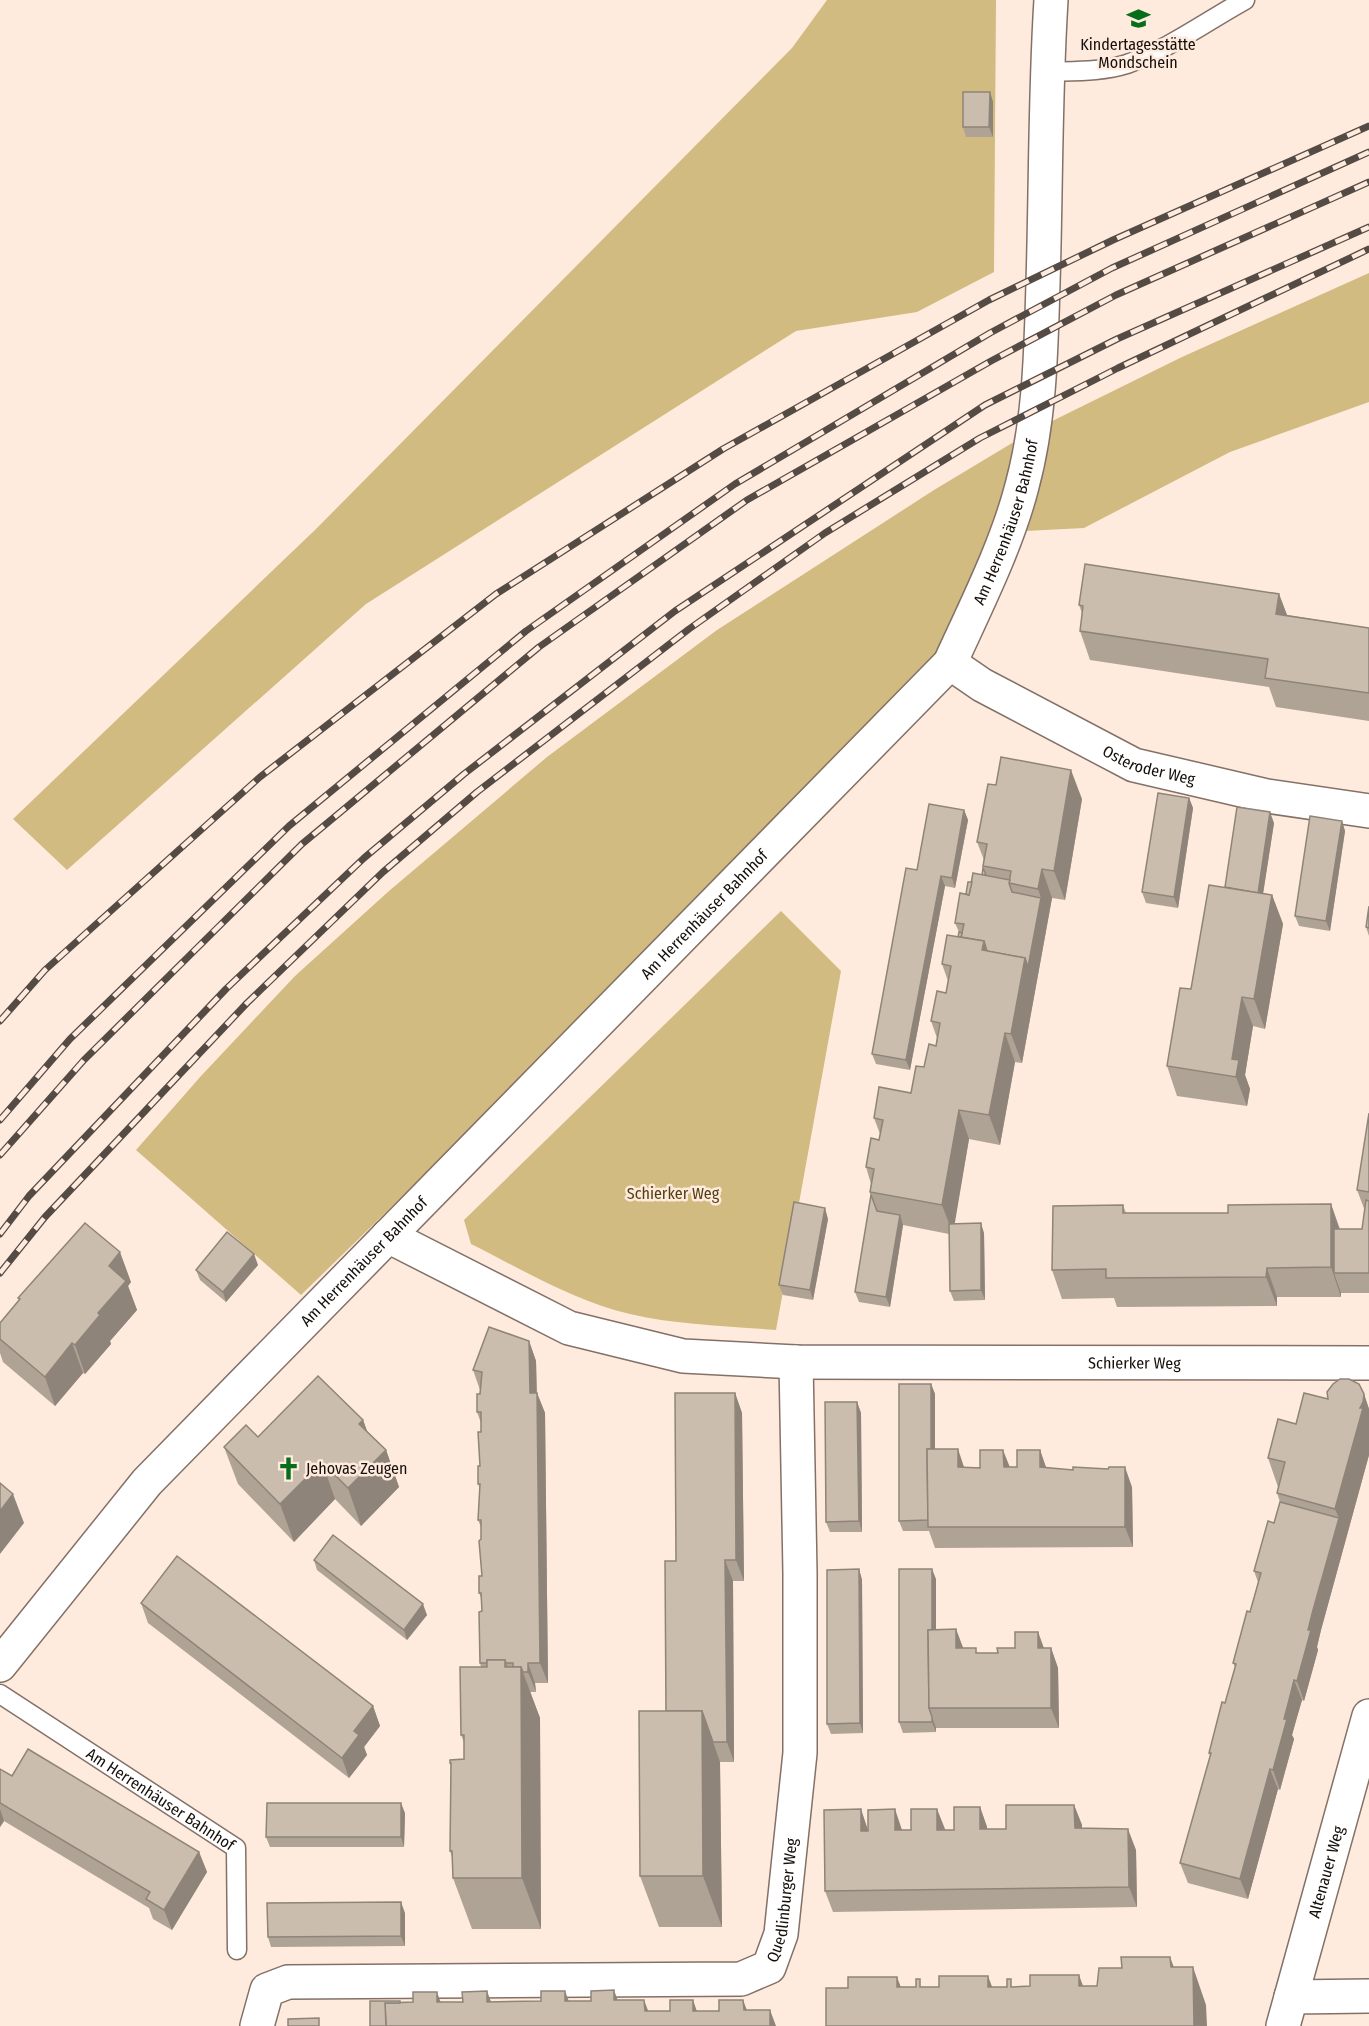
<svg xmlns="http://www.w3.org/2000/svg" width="1369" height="2026" viewBox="0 0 1369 2026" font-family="'Fira Sans Condensed',sans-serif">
<rect width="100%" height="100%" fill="#ffeade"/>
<g fill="#d1bb80">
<polygon points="827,0 996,0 994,272 917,312 796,331 366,604 67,870 13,819 316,529 792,48"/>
<polygon points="1369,273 1369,402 1230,452 1084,528 1007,532 950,663 301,1295 136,1150 201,1076 295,976 389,891 547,757 717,630 934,490 1034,430 1182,357"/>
<path d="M781 911 841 971 776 1330C728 1326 677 1325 630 1314 576 1302 521 1269 471 1244L464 1220Z"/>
</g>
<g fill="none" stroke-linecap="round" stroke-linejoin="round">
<defs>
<g id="lane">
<path d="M1048 72C1074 71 1102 72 1127 64 1167 50 1207 21 1245 0"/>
<path id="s1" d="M0 1694 236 1848 237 1950"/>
</g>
<g id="street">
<path id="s2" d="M950 663 982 685 1134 765 1267 796 1369 811"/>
<path id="s3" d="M388 1236 569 1328 683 1356 796 1362 1369 1363"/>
<path id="s4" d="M0 1665 147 1482 950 663C975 608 1007 545 1022 486 1040 420 1041 351 1043 283 1046 188 1045 94 1051 0"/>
<polyline points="1291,1997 1369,1996"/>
<path id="s5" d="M257 2026 267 1990 288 1982 741 1979 769 1967 781 1934 800 1753V1573L796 1362"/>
<path id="s6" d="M1283 2026 1369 1716"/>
</g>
</defs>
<use href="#lane" stroke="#837167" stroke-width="21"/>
<use href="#street" stroke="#837167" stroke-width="36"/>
<use href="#lane" stroke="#fff" stroke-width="18"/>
<use href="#street" stroke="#fff" stroke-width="33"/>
<defs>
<g id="rail">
<polyline points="0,1021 45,970 260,777 496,594 723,449 989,300 1113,240 1369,126"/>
<polyline points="0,1120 70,1039 289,826 526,631 735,484 990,333 1112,268 1369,152"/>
<polyline points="0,1155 84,1060 302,844 539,647 747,500 991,361 1116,295 1369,182"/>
<polyline points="0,1234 29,1196 226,989 364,858 464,774 675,611 985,405 1117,339 1369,227"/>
<polyline points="0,1273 45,1217 247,1003 383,872 477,792 689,629 825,533 980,438 1118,368 1369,249"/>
</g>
</defs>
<use href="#rail" stroke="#554b45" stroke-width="7"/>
<use href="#rail" stroke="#ffeade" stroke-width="4.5" stroke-dasharray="14" stroke-linecap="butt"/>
</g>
<g fill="#afa395">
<polygon points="990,92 993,102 993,137 966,137 963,127"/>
<polygon points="1279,594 1287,615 1369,628 1369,721 1276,707 1269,687 1090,660 1080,631 1082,613 1079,605"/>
<polygon points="1189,798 1193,808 1178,908 1146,903 1142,892"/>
<polygon points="1082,799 1065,900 1052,898 1022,1063 1015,1062 1000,1145 969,1139 954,1224 984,1233 985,1300 954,1301 950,1291 949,1234 903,1225 890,1307 859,1302 855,1292 871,1195 870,1192 871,1184 866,1167 879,1140 880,1134 874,1118 911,1093 936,1046 937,1038 931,1021 946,993 948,981 942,964 958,937 959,932 955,923 966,894 972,882 982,875 984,860 977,842"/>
<polygon points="964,810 968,820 955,888 945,886 910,1070 876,1064 872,1054 917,870"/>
<polygon points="1342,821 1345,831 1330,931 1299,926 1295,916"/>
<polygon points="1274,823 1263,893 1272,895 1283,924 1265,1029 1253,1026 1245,1075 1250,1089 1247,1106 1177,1096 1167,1066 1225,887"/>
<polygon points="1369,906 1369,936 1366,927"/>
<polygon points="1369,1113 1369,1293 1341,1293 1341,1297 1277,1297 1277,1306 1117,1307 1114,1298 1062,1299 1052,1270 1123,1205 1126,1213 1228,1213 1331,1204 1340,1229 1362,1229 1365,1211 1357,1190"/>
<polygon points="828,1219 813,1300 783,1295 779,1285"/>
<polygon points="258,1265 226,1302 200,1280 196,1270"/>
<polygon points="131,1282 128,1286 137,1310 110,1341 111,1344 85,1374 83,1373 55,1406 3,1362 0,1353 0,1323 19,1300 18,1298"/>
<polygon points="529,1341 536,1361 537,1393 545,1413 548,1683 535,1683 536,1692 530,1692 540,1718 541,1929 472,1929 453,1878 452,1857 450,1851 451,1767 450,1763 464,1759 464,1742 461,1735 481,1667 480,1663 482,1611 482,1599 479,1593 482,1576 481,1527 478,1520 480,1488 478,1484 480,1466 481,1423 477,1412 480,1390 473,1370"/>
<polygon points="931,1384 935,1394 935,1449 964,1467 1017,1467 1040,1450 1046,1468 1132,1487 1133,1547 935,1548 929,1531 903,1531 899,1521"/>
<polygon points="735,1393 742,1413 744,1581 733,1581 734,1762 720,1762 722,1927 659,1927 640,1876 666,1711 676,1561"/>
<polygon points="1364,1394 1369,1409 1369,1455 1321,1630 1317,1647 1318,1650 1304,1701 1302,1700 1296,1720 1292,1735 1294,1739 1280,1790 1278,1789 1248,1899 1188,1883 1180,1863 1210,1756 1209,1753 1225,1703 1235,1667 1233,1663 1250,1612 1258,1582 1254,1571 1274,1523 1280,1502 1277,1493 1278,1487 1268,1458 1296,1424 1328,1399"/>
<polygon points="857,1402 861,1413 862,1532 830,1532 826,1522"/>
<polygon points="363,1420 367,1431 386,1450 399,1487 361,1526 335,1499 294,1542 238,1484 224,1447 258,1437"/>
<polygon points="314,1560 427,1615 407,1640 317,1570"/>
<polygon points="859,1569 862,1580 863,1733 831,1734 827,1724"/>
<polygon points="936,1579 936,1630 963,1648 978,1653 998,1653 1015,1648 1038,1632 1044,1648 1051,1648 1058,1668 1059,1728 936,1728 936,1732 903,1733 899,1722"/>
<polygon points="141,1603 373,1706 380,1726 364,1747 367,1755 349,1778 148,1623"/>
<polygon points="0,1769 12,1776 199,1852 207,1872 172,1930 153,1919 149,1908 4,1821 0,1827"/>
<polygon points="1074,1805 1082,1825 1082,1828 1136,1850 1137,1907 833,1912 825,1891 868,1831 954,1830 980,1807 987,1827 987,1829 1006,1829"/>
<polygon points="405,1813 404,1847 270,1847 266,1837"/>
<polygon points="405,1913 405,1946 271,1947 268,1937"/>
</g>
<g fill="#8e8479">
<polygon points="990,92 993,102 993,137 989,127"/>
<polygon points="1279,594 1290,623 1276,614"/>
<polygon points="1071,770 1082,799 1065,900 1054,871"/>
<polygon points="1189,798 1193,808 1178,908 1174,897"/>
<polygon points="964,810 968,820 955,888 952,878"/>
<polygon points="1270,812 1274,823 1259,920 1255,910"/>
<polygon points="1342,821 1345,831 1330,931 1326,921"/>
<polygon points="1042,869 1052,898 1022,1063 1011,1034 1025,958 1041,898 1038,889"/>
<polygon points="941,876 945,886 910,1070 906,1060"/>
<polygon points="1272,895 1283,924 1265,1029 1254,999"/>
<polygon points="984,941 991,960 982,950"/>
<polygon points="1242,997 1253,1026 1245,1075 1250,1089 1247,1106 1236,1077 1232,1059"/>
<polygon points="1005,1033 1015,1062 1000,1145 989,1115"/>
<polygon points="959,1110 969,1139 953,1234 942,1205"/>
<polygon points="1331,1204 1341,1234 1334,1273 1341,1293 1341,1297 1331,1267"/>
<polygon points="825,1208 828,1219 813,1300 810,1290"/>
<polygon points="900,1215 903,1225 890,1307 886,1297"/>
<polygon points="981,1223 984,1233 985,1300 981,1290"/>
<polygon points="120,1252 131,1282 128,1286 137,1310 110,1341 111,1344 85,1374 75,1345 98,1313 109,1266"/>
<polygon points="254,1254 258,1265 226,1302 223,1292"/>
<polygon points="1267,1268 1277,1297 1277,1306 1266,1277"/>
<polygon points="529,1341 536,1361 537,1413 530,1393"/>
<polygon points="72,1343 83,1373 55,1406 45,1377"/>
<polygon points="931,1384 935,1394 935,1527 932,1520"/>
<polygon points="537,1393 545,1413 548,1683 540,1663"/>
<polygon points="735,1393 742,1413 744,1581 736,1560"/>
<polygon points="1364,1394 1369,1409 1369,1455 1321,1630 1317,1647 1318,1650 1304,1701 1297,1681 1308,1630 1339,1518 1335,1509"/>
<polygon points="857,1402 861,1413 862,1532 859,1521"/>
<polygon points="363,1420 377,1458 359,1424"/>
<polygon points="958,1449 965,1470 958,1467"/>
<polygon points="386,1450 399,1487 361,1526 348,1488"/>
<polygon points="1003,1450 1011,1470 1004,1467"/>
<polygon points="1040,1450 1047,1470 1040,1467"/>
<polygon points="322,1462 335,1499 294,1542 280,1504"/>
<polygon points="1125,1467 1132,1487 1133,1547 1125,1527"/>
<polygon points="13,1494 24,1523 0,1554 0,1511"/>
<polygon points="725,1560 733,1581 734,1762 727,1742"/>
<polygon points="859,1569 862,1580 863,1733 860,1723"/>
<polygon points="932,1569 936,1579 936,1708 932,1708"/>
<polygon points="423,1604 427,1615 407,1640 404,1630"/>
<polygon points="956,1629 964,1650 956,1648"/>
<polygon points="1038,1632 1045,1652 1038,1648"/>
<polygon points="1051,1648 1058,1668 1059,1728 1051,1708"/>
<polygon points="505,1660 521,1706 521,1667 540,1718 541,1929 522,1878"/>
<polygon points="528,1663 535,1683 536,1692 528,1672"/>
<polygon points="1294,1680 1302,1700 1292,1735 1294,1739 1280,1790 1273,1770 1284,1719"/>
<polygon points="373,1706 380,1726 364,1747 367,1755 349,1778 342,1758 354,1731"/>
<polygon points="702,1711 720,1762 722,1927 703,1876"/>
<polygon points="932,1717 936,1728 936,1732 932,1722"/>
<polygon points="1270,1769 1278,1789 1248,1899 1240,1879"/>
<polygon points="401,1803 405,1813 404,1847 401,1837"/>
<polygon points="1074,1805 1082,1825 1082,1848 1075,1828"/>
<polygon points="980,1807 987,1827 987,1849 980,1829"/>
<polygon points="0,1809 4,1821 0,1827"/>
<polygon points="861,1809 868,1830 869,1851 861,1831"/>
<polygon points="895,1809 902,1830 902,1850 895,1830"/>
<polygon points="937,1809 945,1829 945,1850 937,1830"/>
<polygon points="1128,1829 1136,1850 1137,1907 1129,1887"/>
<polygon points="199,1852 207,1872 172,1930 164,1910"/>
<polygon points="401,1902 405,1913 405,1946 401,1936"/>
<polygon points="1170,1957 1184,1994 1171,1967"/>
<polygon points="1193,1967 1206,2005 1207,2026 1194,2026"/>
<polygon points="1079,1975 1093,2013 1079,1986"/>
<polygon points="988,1976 1002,2013 988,1987"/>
<polygon points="897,1977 911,2014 897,1987"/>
<polygon points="614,1990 627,2026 614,2000"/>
<polygon points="487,1991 500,2026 487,2002"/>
<polygon points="565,1991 578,2026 565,2001"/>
<polygon points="437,1992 449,2026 437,2002"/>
<polygon points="644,2000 654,2026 645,2011"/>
<polygon points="693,2000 702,2026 693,2011"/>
<polygon points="743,2000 753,2026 744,2010"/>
<polygon points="770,2010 776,2026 770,2026"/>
</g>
<g fill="#cbbdad" stroke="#8e8479" stroke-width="1.5">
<polygon points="963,92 990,92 989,127 963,127"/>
<polygon points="1085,564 1279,594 1276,614 1369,628 1369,693 1265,678 1268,659 1080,631 1083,606 1079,605"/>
<polygon points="1001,757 1071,770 1054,871 1042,869 1038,889 1009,883 1011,871 983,866 987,844 977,842 988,784 996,785"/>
<polygon points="1158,793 1189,798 1174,897 1142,892"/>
<polygon points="929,804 964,810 952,878 941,876 906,1060 872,1054 906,868 917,870"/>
<polygon points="1237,807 1270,812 1258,893 1225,887"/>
<polygon points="1310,816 1342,821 1326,921 1295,916"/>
<polygon points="983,868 986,875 982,875"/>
<polygon points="973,873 1010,880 1009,883 1012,892 1041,898 1028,967 1025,958 987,951 984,941 961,937 964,924 955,923 960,893 969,895"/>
<polygon points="968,882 972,882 969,895 966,894"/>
<polygon points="1209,885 1272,895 1254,999 1242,997 1232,1059 1239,1060 1236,1077 1167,1066 1180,988 1191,989"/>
<polygon points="1369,906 1369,928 1366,927"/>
<polygon points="959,932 962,933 961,937 958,937"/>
<polygon points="947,935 984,941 982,950 1025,958 1011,1034 1005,1033 989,1115 959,1110 942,1205 870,1192 874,1169 866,1167 871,1138 879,1140 883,1120 874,1118 879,1087 911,1093 916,1066 924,1067 929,1044 936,1046 940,1023 931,1021 937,991 946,993 951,966 942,964"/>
<polygon points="1369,1113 1369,1192 1357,1190"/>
<polygon points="871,1195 877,1211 900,1215 886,1297 855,1292"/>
<polygon points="1366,1200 1369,1201 1369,1273 1334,1273 1334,1229 1362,1229"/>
<polygon points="794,1202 825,1208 810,1290 779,1285"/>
<polygon points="1331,1204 1331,1267 1267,1268 1266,1277 1106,1278 1106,1269 1052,1270 1053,1206 1123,1205 1123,1213 1228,1213 1228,1205"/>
<polygon points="85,1223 120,1252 109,1266 126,1281 98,1313 100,1315 75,1345 72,1343 45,1377 0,1339 0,1323 20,1299 18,1298"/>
<polygon points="981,1223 981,1290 950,1291 949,1224"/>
<polygon points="227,1232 254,1254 223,1292 196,1270"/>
<polygon points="489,1327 529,1341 530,1393 537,1393 540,1663 528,1663 528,1672 523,1672 521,1667 513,1667 513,1663 506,1663 505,1660 487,1660 487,1663 480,1663 479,1612 482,1611 481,1593 479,1593 479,1576 482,1576 479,1541 481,1539 481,1520 478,1520 480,1484 478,1484 478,1466 480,1466 478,1432 481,1432 481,1412 477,1412 477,1394 480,1394 482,1372 473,1370"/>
<polygon points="318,1376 363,1420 359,1424 386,1450 348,1488 322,1462 280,1504 224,1447 246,1425 258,1437"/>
<polygon points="1340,1379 1349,1379 1359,1384 1364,1394 1363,1402 1360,1408 1363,1408 1335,1509 1277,1493 1285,1462 1268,1458 1278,1419 1296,1424 1304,1393 1328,1399 1327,1392 1333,1384"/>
<polygon points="899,1384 931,1384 931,1449 927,1449 928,1520 899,1521"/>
<polygon points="675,1393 735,1393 736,1560 725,1560 727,1742 713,1742 702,1711 666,1711 665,1561 676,1561"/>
<polygon points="825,1402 857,1402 859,1521 826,1522"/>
<polygon points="927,1449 958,1449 958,1467 980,1468 980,1450 1003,1450 1004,1467 1017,1467 1017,1450 1040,1450 1040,1467 1073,1470 1073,1467 1108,1469 1109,1467 1125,1467 1125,1527 928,1527"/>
<polygon points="0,1483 13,1494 0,1511"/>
<polygon points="1280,1502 1339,1518 1313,1610 1308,1630 1311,1630 1297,1681 1294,1680 1289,1700 1284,1719 1287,1719 1273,1770 1270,1769 1240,1879 1180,1863 1211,1753 1209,1753 1222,1702 1225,1703 1236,1664 1233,1663 1247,1611 1250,1612 1261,1573 1254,1571 1268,1521 1274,1523"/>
<polygon points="333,1535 423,1604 404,1630 314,1560"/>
<polygon points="177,1556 373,1706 354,1731 359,1735 342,1758 141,1603"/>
<polygon points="859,1569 860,1723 827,1724 827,1570"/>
<polygon points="899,1569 932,1569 932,1630 928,1630 929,1708 932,1717 932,1722 899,1722"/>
<polygon points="956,1629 956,1648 976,1648 976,1653 998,1653 997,1648 1015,1648 1015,1632 1038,1632 1038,1648 1051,1648 1051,1708 929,1708 928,1630"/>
<polygon points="487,1660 505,1660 505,1667 521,1667 522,1878 453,1878 452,1851 450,1851 451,1763 450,1763 450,1760 464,1759 464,1735 461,1735 460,1667 487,1667"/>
<polygon points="639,1711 702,1711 703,1876 640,1876"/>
<polygon points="28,1749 199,1852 164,1910 146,1899 150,1892 0,1803 0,1769 12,1776"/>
<polygon points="267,1803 401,1803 401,1837 266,1837"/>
<polygon points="1006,1805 1074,1805 1075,1828 1128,1829 1129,1887 825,1891 824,1810 861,1809 861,1831 868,1831 868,1810 895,1809 895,1830 911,1830 911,1809 937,1809 937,1830 954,1830 954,1807 980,1807 980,1829 1006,1829"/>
<polygon points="401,1902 401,1936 268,1937 267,1903"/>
<polygon points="1121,1957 1170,1957 1171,1967 1193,1967 1194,2026 826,2026 826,1988 848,1988 848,1977 897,1977 897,1987 916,1987 916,1979 920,1979 920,1987 939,1987 939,1976 988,1976 988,1987 1007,1987 1007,1979 1011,1979 1011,1987 1030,1986 1030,1975 1079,1975 1079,1986 1097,1986 1099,1968 1122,1968"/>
<polygon points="614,1990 614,2000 644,2000 645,2011 670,2011 670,2000 693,2000 693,2011 719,2011 719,2000 743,2000 744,2010 770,2010 770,2026 386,2026 385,2003 413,2002 413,1992 437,1992 437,2002 463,2002 462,1992 487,1991 487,2002 541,2001 541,1991 565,1991 565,2001 591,2001 591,1991"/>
<polygon points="370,2001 400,2001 400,2003 385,2003 386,2026 370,2026"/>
<polygon points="319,2018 319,2026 288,2026 288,2019"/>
</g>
<defs>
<symbol id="school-bare" viewBox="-9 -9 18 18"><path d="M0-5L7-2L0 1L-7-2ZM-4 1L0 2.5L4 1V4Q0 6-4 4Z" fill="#066d1b" stroke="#ffeade" stroke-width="2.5" paint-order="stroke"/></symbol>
<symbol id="church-bare" viewBox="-9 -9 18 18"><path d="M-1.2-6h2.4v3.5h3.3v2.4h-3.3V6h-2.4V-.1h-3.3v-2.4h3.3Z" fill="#066d1b" stroke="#ffeade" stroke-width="2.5" paint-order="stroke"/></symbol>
</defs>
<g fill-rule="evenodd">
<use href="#school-bare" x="1122" y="2" width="33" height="33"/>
<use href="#church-bare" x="272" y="1452" width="33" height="33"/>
</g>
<g text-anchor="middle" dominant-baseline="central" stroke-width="5" stroke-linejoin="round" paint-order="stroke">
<g font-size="16" fill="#150f0b" stroke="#ffeade">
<text x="1138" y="44">Kindertagesstätte<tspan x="1138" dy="18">Mondschein</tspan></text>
<text x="306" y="1468" text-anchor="start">Jehovas Zeugen</text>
</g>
<g font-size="16" fill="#150f0b" stroke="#ffeade">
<text stroke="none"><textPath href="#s4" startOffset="1534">Am Herrenhäuser Bahnhof</textPath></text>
<text stroke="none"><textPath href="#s2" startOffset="225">Osteroder Weg</textPath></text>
<text stroke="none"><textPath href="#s4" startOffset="1030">Am Herrenhäuser Bahnhof</textPath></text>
<text stroke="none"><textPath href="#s4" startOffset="544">Am Herrenhäuser Bahnhof</textPath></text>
<text stroke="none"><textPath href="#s3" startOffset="772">Schierker Weg</textPath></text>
<text stroke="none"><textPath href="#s1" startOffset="192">Am Herrenhäuser Bahnhof</textPath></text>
<text stroke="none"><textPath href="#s6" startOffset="160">Altenauer Weg</textPath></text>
<text stroke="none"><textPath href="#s5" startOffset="612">Quedlinburger Weg</textPath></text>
</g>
<g font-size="16" fill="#51400f" stroke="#ffeade">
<text x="673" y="1193">Schierker Weg</text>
</g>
</g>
</svg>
